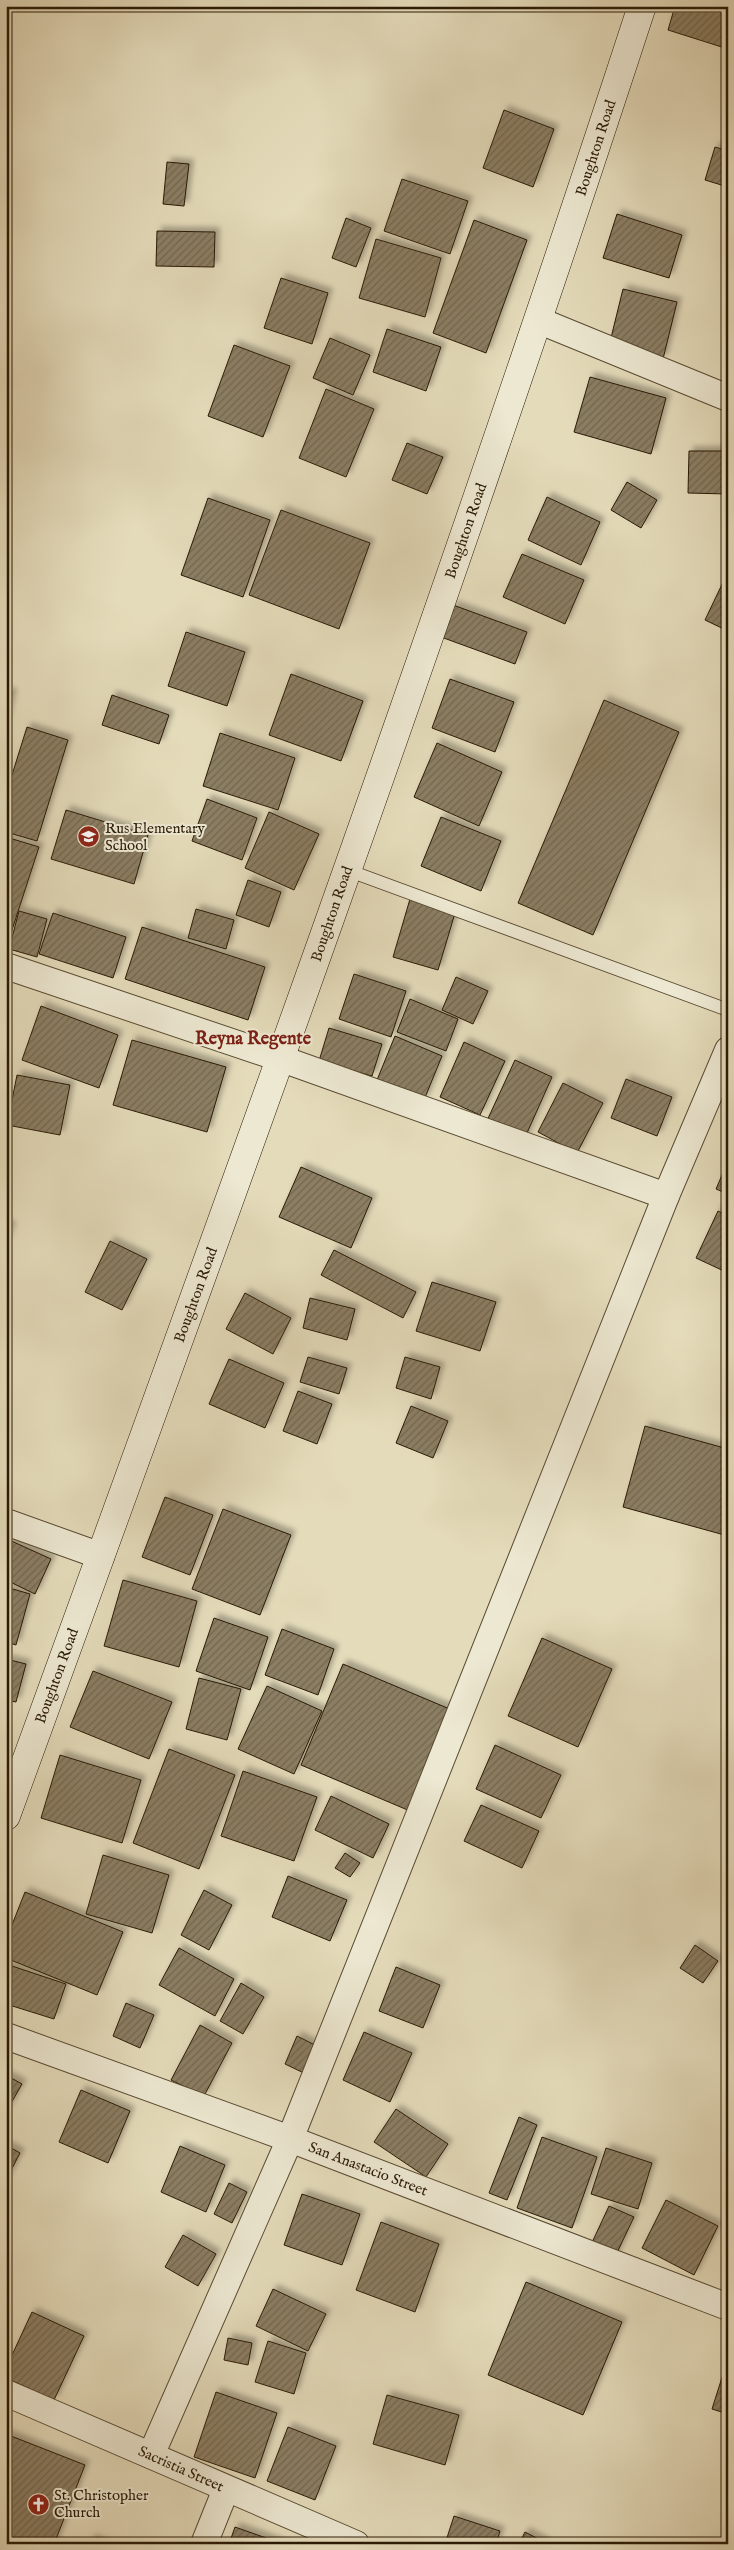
<svg xmlns="http://www.w3.org/2000/svg" width="734" height="2550" viewBox="0 0 734 2550" font-family="'IM FELL English',serif">
<defs>
<pattern id="building-hatch" width="6" height="6" patternUnits="userSpaceOnUse" patternTransform="scale(1.25)"><rect width="6" height="6" fill="#8b7e63"/><path d="M-1 1l2-2M0 6l6-6M5 7l2-2" fill="none" stroke="#726650"/></pattern>
<filter id="shadow"><feDropShadow dx="4.5" dy="-4.5" stdDeviation="2.5" flood-color="#0004"/></filter>
</defs>
<rect width="100%" height="100%" fill="#e4dbba"/>
<filter id="stains"><feTurbulence type="fractalNoise" baseFrequency=".004" numOctaves="4"/><feColorMatrix values="0 0 0 0 .2 0 0 0 0 .09 0 0 0 0 .02 0 0 0 .5 -.17"/></filter>
<radialGradient id="worn" r=".72"><stop offset=".6" stop-color="#630" stop-opacity="0"/><stop offset="1" stop-color="#630" stop-opacity=".3"/></radialGradient>
<g fill="url(#building-hatch)" stroke="#2a1a05" filter="url(#shadow)">
<polygon points="675,6 719,6 728,9 728,49 668,30"/>
<polygon points="504,110 554,129 533,187 483,168"/>
<polygon points="715,147 728,151 728,187 705,180"/>
<polygon points="167,162 189,164 184,206 163,204"/>
<polygon points="402,179 468,201 450,254 384,231"/>
<polygon points="617,214 682,235 669,278 603,258"/>
<polygon points="346,218 371,228 356,267 332,258"/>
<polygon points="474,220 527,240 486,353 433,333"/>
<polygon points="157,231 215,232 214,267 156,266"/>
<polygon points="376,239 441,258 425,317 359,298"/>
<polygon points="281,278 328,293 312,344 264,328"/>
<polygon points="623,289 677,302 663,359 609,346"/>
<polygon points="387,329 441,347 426,391 373,372"/>
<polygon points="330,338 370,355 353,395 313,378"/>
<polygon points="234,345 290,366 263,437 208,416"/>
<polygon points="590,377 666,398 651,454 574,432"/>
<polygon points="326,389 374,409 346,477 299,458"/>
<polygon points="407,443 443,457 427,494 392,480"/>
<polygon points="689,451 728,451 728,494 688,493"/>
<polygon points="627,482 657,500 641,528 611,510"/>
<polygon points="547,497 600,522 581,565 528,540"/>
<polygon points="208,498 270,520 243,597 181,575"/>
<polygon points="281,510 370,543 339,629 249,595"/>
<polygon points="522,554 584,580 565,624 503,597"/>
<polygon points="726,576 728,576 728,631 705,620"/>
<polygon points="453,605 527,632 515,664 441,637"/>
<polygon points="186,632 245,652 227,706 168,686"/>
<polygon points="291,674 363,701 341,761 269,735"/>
<polygon points="450,679 514,702 495,752 432,728"/>
<polygon points="6,692 12,693 6,720"/>
<polygon points="112,695 169,715 159,744 102,725"/>
<polygon points="604,700 679,732 593,935 518,903"/>
<polygon points="27,727 68,740 37,841 6,832 6,794"/>
<polygon points="220,733 295,758 278,810 203,786"/>
<polygon points="437,743 502,772 479,826 414,797"/>
<polygon points="207,799 257,818 242,860 192,841"/>
<polygon points="66,810 148,835 134,884 51,859"/>
<polygon points="269,812 319,834 294,890 245,868"/>
<polygon points="441,817 501,841 481,891 421,866"/>
<polygon points="6,837 39,847 11,933 6,931"/>
<polygon points="248,880 281,892 269,927 236,915"/>
<polygon points="410,899 455,913 438,970 393,957"/>
<polygon points="196,909 234,920 226,949 188,938"/>
<polygon points="19,911 47,919 37,957 9,949"/>
<polygon points="53,913 126,937 113,978 39,954"/>
<polygon points="142,927 265,967 248,1020 125,979"/>
<polygon points="354,974 406,991 391,1037 339,1019"/>
<polygon points="456,977 488,991 473,1024 442,1010"/>
<polygon points="410,999 458,1019 446,1051 397,1032"/>
<polygon points="41,1006 118,1035 99,1088 22,1060"/>
<polygon points="329,1028 382,1044 372,1076 319,1061"/>
<polygon points="395,1036 442,1056 424,1100 377,1080"/>
<polygon points="132,1040 226,1067 207,1132 113,1105"/>
<polygon points="464,1042 505,1061 480,1115 440,1097"/>
<polygon points="515,1060 552,1077 523,1142 485,1125"/>
<polygon points="17,1075 70,1085 60,1135 7,1125"/>
<polygon points="626,1079 672,1097 657,1136 611,1118"/>
<polygon points="563,1083 603,1103 577,1153 538,1132"/>
<polygon points="728,1161 728,1194 716,1189"/>
<polygon points="301,1167 372,1198 351,1248 279,1217"/>
<polygon points="718,1211 728,1216 728,1273 696,1258"/>
<polygon points="6,1224 11,1226 6,1242"/>
<polygon points="110,1241 147,1259 122,1310 85,1292"/>
<polygon points="334,1250 416,1292 403,1318 321,1275"/>
<polygon points="432,1282 496,1302 480,1351 416,1331"/>
<polygon points="245,1293 291,1318 273,1354 226,1329"/>
<polygon points="310,1298 355,1309 347,1340 303,1328"/>
<polygon points="308,1357 347,1368 339,1394 300,1382"/>
<polygon points="405,1357 440,1367 431,1399 396,1388"/>
<polygon points="229,1359 284,1383 265,1428 209,1404"/>
<polygon points="298,1391 332,1404 317,1444 283,1431"/>
<polygon points="411,1406 448,1421 433,1458 396,1443"/>
<polygon points="645,1426 728,1449 728,1536 623,1507"/>
<polygon points="165,1497 213,1515 190,1575 142,1557"/>
<polygon points="223,1509 291,1535 260,1615 192,1589"/>
<polygon points="7,1539 51,1559 35,1594 6,1580"/>
<polygon points="123,1580 197,1601 179,1667 104,1646"/>
<polygon points="6,1587 30,1594 16,1645 6,1642"/>
<polygon points="214,1618 268,1637 250,1690 196,1671"/>
<polygon points="282,1629 334,1649 318,1695 265,1675"/>
<polygon points="542,1638 612,1669 578,1747 508,1716"/>
<polygon points="6,1659 26,1664 16,1702 6,1700"/>
<polygon points="343,1664 452,1710 410,1811 301,1765"/>
<polygon points="93,1671 172,1702 149,1759 70,1727"/>
<polygon points="199,1678 241,1689 227,1740 186,1729"/>
<polygon points="267,1686 322,1711 294,1774 238,1749"/>
<polygon points="495,1745 561,1775 541,1818 476,1789"/>
<polygon points="169,1749 235,1775 199,1869 133,1843"/>
<polygon points="60,1755 141,1780 122,1843 41,1818"/>
<polygon points="243,1771 317,1797 294,1861 221,1836"/>
<polygon points="331,1796 389,1824 373,1858 315,1830"/>
<polygon points="481,1805 539,1831 522,1868 464,1841"/>
<polygon points="345,1853 360,1863 350,1877 335,1868"/>
<polygon points="103,1855 169,1875 152,1933 86,1914"/>
<polygon points="288,1876 347,1900 330,1941 272,1917"/>
<polygon points="204,1890 232,1905 209,1950 181,1935"/>
<polygon points="25,1892 123,1932 97,1995 6,1958 6,1940"/>
<polygon points="695,1945 718,1961 703,1983 680,1968"/>
<polygon points="179,1948 234,1979 215,2016 159,1985"/>
<polygon points="6,1964 66,1984 54,2019 6,2004"/>
<polygon points="396,1967 440,1985 423,2028 379,2011"/>
<polygon points="241,1983 264,1997 243,2034 220,2021"/>
<polygon points="126,2003 154,2015 140,2048 113,2036"/>
<polygon points="200,2025 232,2043 204,2096 171,2080"/>
<polygon points="364,2032 412,2053 390,2102 343,2080"/>
<polygon points="297,2036 323,2049 310,2076 285,2064"/>
<polygon points="6,2075 22,2084 6,2112"/>
<polygon points="81,2090 130,2111 108,2163 59,2142"/>
<polygon points="396,2109 448,2144 426,2177 374,2142"/>
<polygon points="519,2117 537,2125 507,2200 489,2193"/>
<polygon points="542,2137 597,2157 572,2228 517,2208"/>
<polygon points="6,2145 20,2153 6,2180"/>
<polygon points="180,2146 225,2165 206,2212 161,2192"/>
<polygon points="606,2148 652,2163 638,2209 591,2194"/>
<polygon points="229,2183 247,2192 232,2223 214,2214"/>
<polygon points="302,2194 360,2214 342,2265 284,2245"/>
<polygon points="666,2200 718,2226 694,2275 642,2248"/>
<polygon points="609,2206 634,2217 613,2261 589,2249"/>
<polygon points="381,2222 439,2244 415,2312 356,2290"/>
<polygon points="728,2234 728,2249 723,2247"/>
<polygon points="183,2235 216,2254 198,2286 165,2267"/>
<polygon points="526,2282 622,2322 583,2415 488,2375"/>
<polygon points="273,2289 326,2314 308,2351 256,2326"/>
<polygon points="32,2312 84,2336 54,2400 6,2378 6,2368"/>
<polygon points="228,2338 252,2343 248,2365 224,2360"/>
<polygon points="268,2341 306,2353 294,2394 255,2382"/>
<polygon points="725,2368 728,2369 728,2414 712,2409"/>
<polygon points="216,2392 277,2413 255,2478 194,2457"/>
<polygon points="387,2395 459,2415 445,2465 373,2444"/>
<polygon points="288,2427 336,2446 315,2500 267,2481"/>
<polygon points="6,2434 85,2465 54,2544 6,2544"/>
<polygon points="454,2516 500,2531 496,2544 445,2544"/>
<polygon points="235,2527 283,2544 229,2544"/>
<polygon points="525,2532 548,2544 519,2544"/>
<polygon points="91,2539 105,2544 89,2544"/>
</g>
<g fill="none" stroke-linecap="round" stroke-linejoin="round">
<defs>
<polyline id="service" points="347,870 728,1010"/>
<g id="minor">
<polyline points="540,321 728,398"/>
<polyline points="6,966 282,1059 666,1196"/>
<polyline points="6,1522 101,1556"/>
<polyline points="6,2036 290,2139 728,2307"/>
<polyline points="6,2393 356,2544"/>
<polyline points="151,2455 290,2139 666,1196 728,1050"/>
<polyline points="204,2544 226,2489"/>
</g>
<path id="secondary" d="M6 1816C225 1215 444 614 642 6"/>
</defs>
<use href="#service" stroke="#584a32" stroke-width="14"/>
<use href="#minor" stroke="#584a32" stroke-width="28"/>
<use href="#secondary" stroke="#2a1a05" stroke-width="29"/>
<use href="#service" stroke="#ede8d2" stroke-width="12"/>
<use href="#minor" stroke="#ede8d2" stroke-width="26"/>
<use href="#secondary" stroke="#ede8d2" stroke-width="28"/>
</g>
<defs>
<symbol id="school-disc" viewBox="-11 -11 22 22"><circle r="9.5" fill="#8f2418" stroke="#ede8d2"/><path d="M0-5L7-2L0 1L-7-2ZM-4 1L0 2.5L4 1V4Q0 6-4 4Z" fill="#fff"/></symbol>
<symbol id="church-disc" viewBox="-11 -11 22 22"><circle r="9.5" fill="#8f2418" stroke="#ede8d2"/><path d="M-1.2-6h2.4v3.5h3.3v2.4h-3.3V6h-2.4V-.1h-3.3v-2.4h3.3Z" fill="#fff"/></symbol>
</defs>
<g fill-rule="evenodd">
<use href="#school-disc" x="76" y="824" width="25" height="25"/>
<use href="#church-disc" x="26" y="2492" width="25" height="25"/>
</g>
<g text-anchor="middle" dominant-baseline="central" stroke-width="4" stroke-linejoin="round" paint-order="stroke">
<g font-size="15" fill="#2a1a05" stroke="#ede8d2">
<text transform="translate(596 148) rotate(-72)">Boughton Road</text>
<text transform="translate(466 531) rotate(-71)">Boughton Road</text>
<text transform="translate(332 914) rotate(-71)">Boughton Road</text>
<text transform="translate(196 1295) rotate(-70)">Boughton Road</text>
<text transform="translate(57 1676) rotate(-70)">Boughton Road</text>
<text transform="translate(368 2169) rotate(21)">San Anastacio Street</text>
<text transform="translate(181 2469) rotate(24)">Sacristia Street</text>
</g>
<g font-size="15" fill="#2a1a05" stroke="#ede8d2" text-anchor="start">
<text x="105" y="828">Rus Elementary<tspan x="105" dy="17">School</tspan></text>
<text x="54" y="2495">St. Christopher<tspan x="54" dy="17">Church</tspan></text>
</g>
<g font-size="18" font-weight="bold" fill="#7a1f14" stroke="#ede8d2">
<text x="253" y="1039">Reyna Regente</text>
</g>
</g>
<rect width="734" height="2550" fill="none" stroke="#e4dbba" stroke-width="25"/>
<rect x="8" y="8" width="719" height="2535" fill="none" stroke="#2a1a05" stroke-width="2.5"/>
<rect x="12" y="12" width="709" height="2525" fill="none" stroke="#2a1a05"/>
<rect width="100%" height="100%" filter="url(#stains)"/>
<rect width="100%" height="100%" fill="url(#worn)"/>
</svg>
